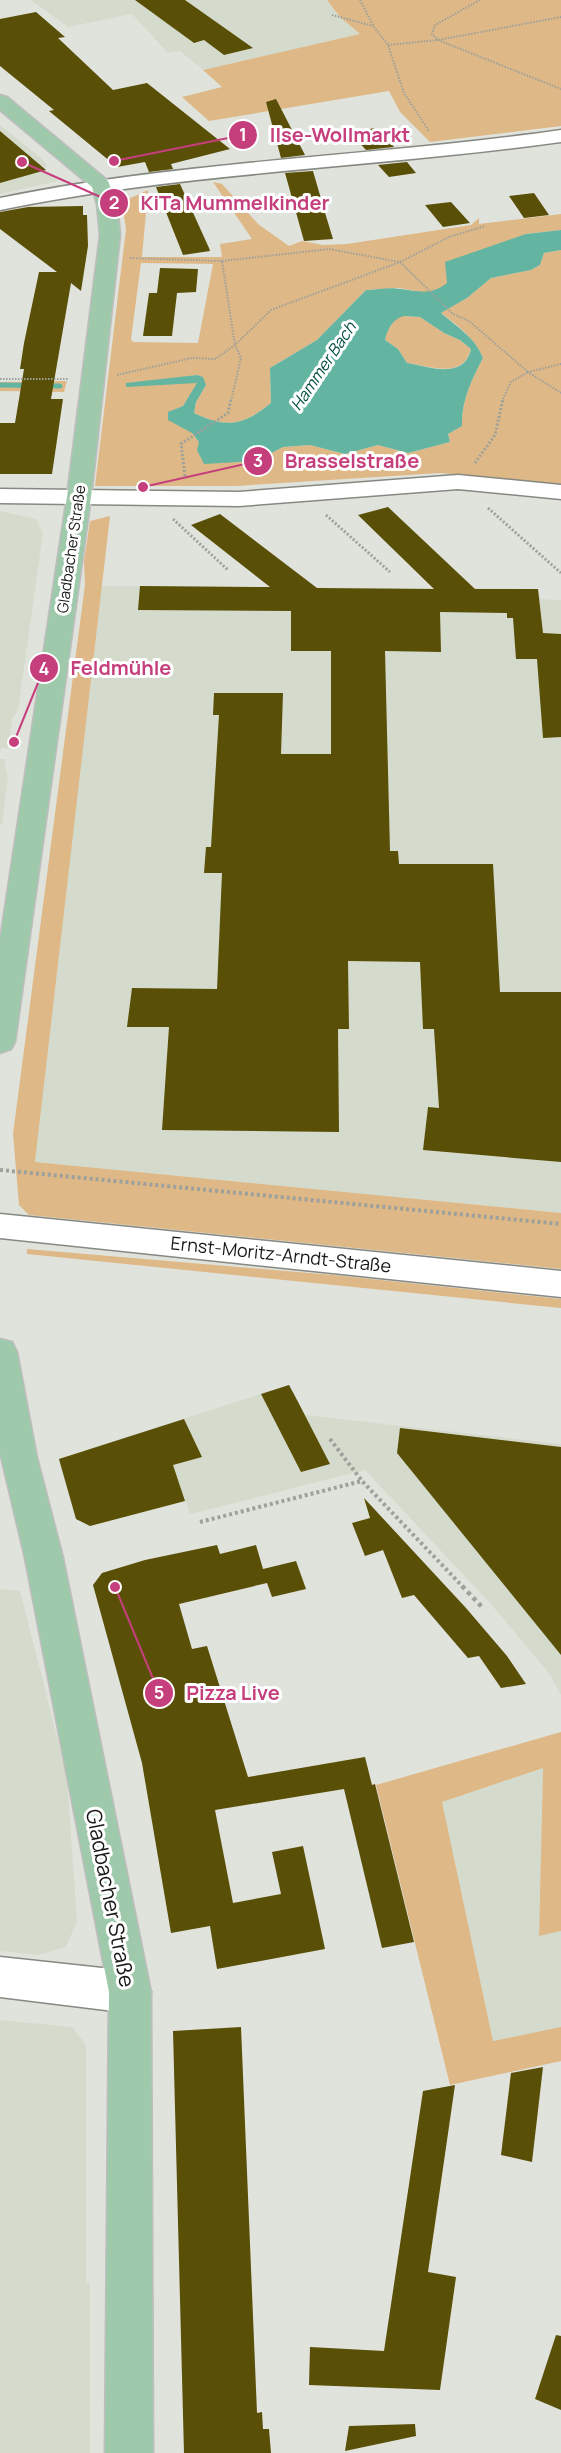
<svg xmlns="http://www.w3.org/2000/svg" width="561" height="2453" viewBox="0 0 561 2453" font-family="Manrope,sans-serif">
<rect width="100%" height="100%" fill="#e0e3dc"/>
<g fill="#d4dbcc">
<polygon points="31,0 327,0 340,17 360,34 203,70 180,51 168,53 132,14 68,27"/>
<polygon points="0,125 42,159 47,165 44,170 58,181 0,194"/>
<polygon points="0,511 36,519 43,533 18,710 12,719 8,749 1,748 0,753"/>
<polygon points="101,586 538,589 540,599 561,600 561,1213 35,1162"/>
<polygon points="0,759 6,759 5,767 8,777 2,824 0,824"/>
<polygon points="289,1385 305,1415 561,1444 561,1695 548,1672 490,1603 365,1470 190,1514 185,1501 90,1526 76,1519 58,1459"/>
<polygon points="0,1589 20,1591 67,1776 77,1921 66,1947 38,1955 0,1951"/>
<polygon points="543,1767 539,1936 561,1931 561,2027 493,2041 442,1802"/>
<polygon points="0,2020 72,2027 86,2045 86,2283 90,2283 90,2453 0,2453"/>
</g>
<g fill="#deb886" fill-rule="evenodd">
<polygon points="327,0 561,0 561,126 430,142 400,112 389,91 209,121 182,97 222,87 203,70 360,34 340,17"/>
<path d="M213 182 222 184 258 224 289 246 302 241 323 245 347 244 471 225 479 218V224L561 214V230L526 234 438 290 426 293 399 288 366 290 317 340 270 368 271 403C243 425 227 429 194 413L196 402 206 385 197 375 161 380 198 383 183 406 169 412 192 433 199 442 256 461 283 447 310 445 345 454 378 445 408 453 450 442 448 434 462 426C461 401 472 379 483 358 474 337 458 326 441 313L467 298 491 278 531 270 540 265 544 253 561 250V484L440 473 236 486H95L126 229 122 202 148 190 142 257H222L220 244 252 239ZM141 263 213 264 198 343 133 342 131 339Z"/>
<path d="M404 316 420 317 444 333 460 340 471 349C463 380 430 366 407 363L398 349 385 340 386 333 397 317Z"/>
<polygon points="67,381 64,392 0,391 0,382"/>
<polygon points="110,516 35,1162 561,1213 561,1269 29,1215 19,1205 13,1134 85,585 84,561 90,521"/>
<polygon points="27,1249 333,1275 561,1299 561,1308 27,1254"/>
<polygon points="561,1732 561,1931 539,1936 543,1768 442,1802 493,2041 561,2027 561,2061 450,2085 376,1785"/>
</g>
<path fill="#63b5a2" fill-rule="evenodd" d="M561 230V250L544 253 540 265 531 270 491 278 467 298 441 313C458 328 474 336 483 358 472 379 461 401 462 426L448 434 450 442 408 453 378 445 345 454 310 445 283 447 256 461 204 464 197 450 199 442 192 433 168 420V412L183 406 197 383 126 387V383L197 375 203 377 206 385 196 402 194 413C227 429 244 425 271 403L270 368 317 340 366 290C377 290 390 287 400 289 419 291 430 296 447 283L445 262 526 234ZM404 316 420 317 444 333 460 340 471 349C464 380 430 367 407 363L398 349 385 340C387 329 394 318 404 316Z"/>
<g fill="none" stroke-linecap="round" stroke-linejoin="round">
<polyline stroke="#63b5a2" stroke-width="5" points="0,385 60,386"/>
</g>
<g fill="#5a4f07">
<polygon points="135,0 185,0 253,48 224,55 204,40 194,43"/>
<polygon points="36,12 65,37 58,38 113,90 147,83 230,149 171,164 173,169 149,172 145,162 117,167 49,111 54,110 0,66 0,19"/>
<polygon points="276,99 305,155 281,158 266,102"/>
<polygon points="378,128 394,147 366,150 349,131"/>
<polygon points="0,131 46,170 0,183"/>
<polygon points="407,162 416,173 389,177 378,165"/>
<polygon points="313,171 326,216 333,239 304,241 285,173"/>
<polygon points="180,184 209,248 210,251 183,255 156,187"/>
<polygon points="534,193 549,215 524,218 509,196"/>
<polygon points="451,202 470,223 443,227 425,205"/>
<polygon points="83,206 83,215 87,215 88,246 81,291 71,283 51,399 63,399 52,474 0,474 0,423 15,423 24,369 20,369 24,343 39,272 57,272 0,229 0,212 28,207"/>
<polygon points="160,268 198,269 196,292 177,293 172,336 143,336 149,293 162,293 157,293"/>
<polygon points="388,507 475,589 538,589 543,633 561,634 561,737 543,738 537,659 516,659 513,618 507,618 507,613 440,612 441,652 385,651 390,851 398,851 399,864 493,864 500,992 561,992 561,1162 423,1150 428,1107 439,1108 434,1029 423,1029 420,962 348,961 349,1029 338,1029 339,1132 162,1130 169,1027 127,1027 132,988 217,989 222,873 204,873 206,847 211,847 219,715 213,715 214,693 283,693 281,754 331,754 331,651 291,651 291,611 138,610 140,586 270,587 191,525 220,514 317,588 434,589 358,515"/>
<polygon points="289,1385 296,1398 330,1464 301,1472 261,1394"/>
<polygon points="184,1419 202,1457 173,1465 185,1501 90,1526 76,1519 59,1459"/>
<polygon points="400,1428 561,1447 561,1655 397,1453"/>
<polygon points="364,1498 466,1608 507,1656 526,1684 501,1688 479,1656 468,1658 414,1595 402,1598 383,1550 365,1556 352,1523 370,1518"/>
<polygon points="217,1545 220,1554 256,1545 263,1569 296,1561 306,1589 272,1597 267,1583 179,1604 192,1649 207,1646 248,1777 365,1757 372,1785 375,1784 414,1942 382,1948 344,1789 215,1810 233,1903 281,1894 272,1852 303,1846 325,1949 217,1969 210,1926 171,1933 142,1763 93,1585 102,1573 145,1560"/>
<polygon points="241,2027 257,2413 262,2412 263,2429 269,2429 271,2453 184,2453 173,2031"/>
<polygon points="543,2067 532,2162 501,2155 511,2073"/>
<polygon points="455,2085 428,2272 456,2277 440,2390 309,2385 310,2347 384,2351 423,2091"/>
<polygon points="556,2335 561,2336 561,2410 535,2399"/>
<polygon points="415,2424 416,2436 345,2451 349,2426"/>
</g>
<g fill="none" stroke-linecap="round" stroke-linejoin="round">
<defs>
<g id="minor">
<path d="M561 130V142C374 168 185 172 0 210V198C185 160 374 157 561 130Z"/>
<polygon points="458,475 561,485 561,499 458,489 239,506 0,503 0,489 239,492"/>
<polygon points="0,1214 561,1271 561,1297 0,1238"/>
<polygon points="0,1957 130,1971 145,1977 151,1992 145,2007 130,2013 0,1997"/>
</g>
<g id="major">
<polygon points="0,95 7,97 108,181 117,204 120,235 91,497 15,1042 11,1049 0,1053 0,941 67,497 100,235 97,204 92,187 0,110"/>
<polygon points="0,1339 12,1342 17,1352 37,1458 63,1558 151,1992 153,2453 105,2453 109,1992 25,1558 0,1452"/>
</g>
</defs>
<use href="#minor" stroke="#868982" stroke-width="3"/>
<use href="#major" stroke="#bebebe" stroke-width="3"/>
<g stroke="#9ea09b" stroke-width="2" stroke-dasharray="1.5 1.5" stroke-linecap="butt">
<polyline points="360,0 374,27 388,45 404,93 429,131"/>
<polyline points="480,0 435,25 432,34 438,40 561,89"/>
<polyline points="332,15 373,26"/>
<polyline points="388,45 438,40 561,17"/>
<polyline points="130,258 222,261 235,345 241,358 231,401"/>
<polyline points="222,261 329,249 400,262 449,237 485,226"/>
<polyline points="561,364 528,372 561,393"/>
<polyline points="117,375 192,358 215,359 235,345 271,310 400,262 453,314 469,321 528,372 511,382 502,401"/>
<polyline points="0,379 68,379"/>
</g>
<g stroke="#9ea09b" stroke-width="3" stroke-dasharray="2 2" stroke-linecap="butt">
<polyline points="475,463 495,435 503,399"/>
<polyline points="185,476 181,444 228,413 231,399"/>
<polyline points="488,508 561,573"/>
<polyline points="326,515 390,572"/>
<polyline points="173,519 228,570"/>
</g>
<g stroke="#9ea09b" stroke-width="4" stroke-dasharray="3 3" stroke-linecap="butt">
<polyline points="0,1170 561,1224"/>
<polyline points="330,1439 362,1481"/>
<polyline points="200,1522 362,1481 464,1588"/>
</g>
<polyline stroke="#9ea09b" stroke-width="4.5" stroke-dasharray="4 4" stroke-linecap="butt" points="462,1586 482,1607"/>
<use href="#minor" fill="#fff" fill-rule="evenodd"/>
<use href="#major" fill="#9ec9aa" fill-rule="evenodd"/>
</g>
<g text-anchor="middle" dominant-baseline="central" stroke-width="6" stroke-linejoin="round" paint-order="stroke">
<g font-size="15" fill="#171816" stroke="#fff">
<text transform="translate(71 549) rotate(-82)">Gladbacher Straße</text>
</g>
<g font-size="16" font-style="italic" fill="#034e42" stroke="#fff">
<text transform="translate(323 366) rotate(-56)">Hammer Bach</text>
</g>
<g font-size="18" fill="#171816" stroke="#fff">
<text transform="translate(281 1254) rotate(6)">Ernst-Moritz-Arndt-Straße</text>
</g>
<g font-size="21" fill="#171816" stroke="#fff">
<text transform="translate(111 1898) rotate(79)">Gladbacher Straße</text>
</g>
</g>
<path fill="none" stroke="#c63f7d" stroke-width="2" d="M114 161L243 135M22 162L114 203M143 487L258 461M14 742L44 668M115 1587L159 1693"/>
<g fill="#c63f7d" stroke="#fff" stroke-width="2">
<circle cx="114" cy="161" r="6"/>
<circle cx="22" cy="162" r="6"/>
<circle cx="143" cy="487" r="6"/>
<circle cx="14" cy="742" r="6"/>
<circle cx="115" cy="1587" r="6"/>
<circle cx="243" cy="135" r="15"/>
<circle cx="114" cy="203" r="15"/>
<circle cx="258" cy="461" r="15"/>
<circle cx="44" cy="668" r="15"/>
<circle cx="159" cy="1693" r="15"/>
</g>
<g font-size="18" text-anchor="middle" font-weight="bold" fill="#fff">
<text x="243" y="141">1</text>
<text x="114" y="209">2</text>
<text x="258" y="467">3</text>
<text x="44" y="675">4</text>
<text x="159" y="1699">5</text>
</g>
<g font-size="20" text-anchor="middle" font-weight="bold" fill="#c63f7d" stroke="#fff" stroke-width="6" stroke-linejoin="round" paint-order="stroke">
<text x="340" y="142">Ilse-Wollmarkt</text>
<text x="235" y="210">KiTa Mummelkinder</text>
<text x="352" y="468">Brasselstraße</text>
<text x="121" y="675">Feldmühle</text>
<text x="233" y="1700">Pizza Live</text>
</g>
</svg>
